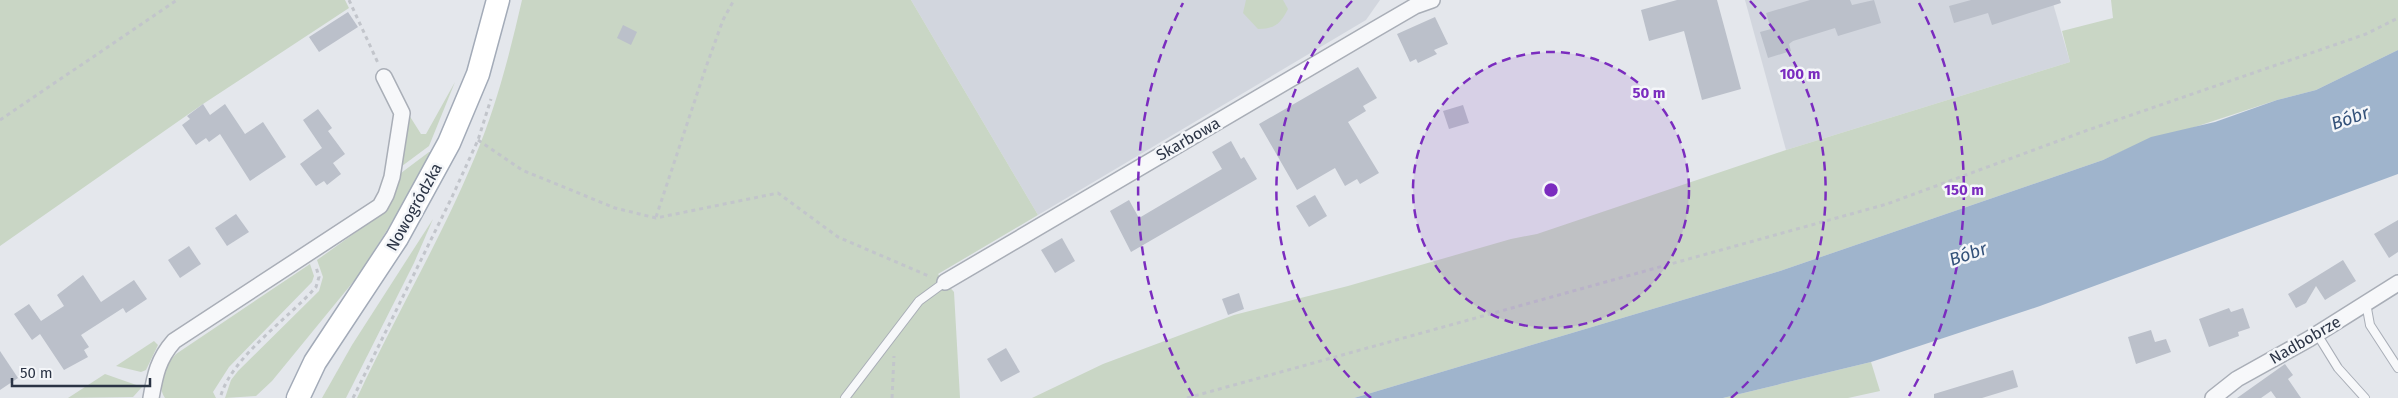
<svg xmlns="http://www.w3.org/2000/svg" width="2398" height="398" viewBox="0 0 2398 398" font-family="'Fira Sans',sans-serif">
<rect width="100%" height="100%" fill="#e4e7ec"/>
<g fill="#d2d6de">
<polygon points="911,0 1380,0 1366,20 1038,215"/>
<polygon points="1745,0 2052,0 2070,62 1786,150"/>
</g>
<g fill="#c9d6c5">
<polygon points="0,0 345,0 349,8 203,104 0,246"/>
<path d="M522 0H911L1038 215 938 274 954 292 960 398H357C397 312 446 231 481 142 499 96 511 48 522 0Z"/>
<path d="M1246 0H1283L1288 9C1281 23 1275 29 1258 29L1243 13Z"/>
<polygon points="2111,0 2398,0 2398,50 2316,90 2277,100 2125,150 2103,160 1780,271 1354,398 1032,398 1103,364 1234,315 1348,286 1511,239 1537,234 1786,150 2070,62 2062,31 2113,18"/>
<polygon points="455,82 429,146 398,169 409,115 421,134 426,134"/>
<polygon points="429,152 431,152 430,155 406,200 358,276 272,381 256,396 225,398 231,380 238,371 319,291 323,277 317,260 380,215 385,209 397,176"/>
<polygon points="433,219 414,263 346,398 322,398 352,345"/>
<path d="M310 264 314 276 312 282 229 367 213 392 216 398H165C155 384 166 364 176 354Z"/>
<polygon points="154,341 158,345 146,370 141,372 116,366"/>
<polygon points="1871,362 1880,391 1848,398 1723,398"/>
<polygon points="105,374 142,387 133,397 68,398"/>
</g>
<polygon fill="#9fb4cc" points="2398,50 2398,174 2040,306 1871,362 1723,398 1354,398 1780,271 2103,160 2151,137 2215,122 2277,100 2316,90"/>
<g fill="#bbc0ca">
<polygon points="1677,0 1717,0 1741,89 1702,100 1684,31 1649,41 1641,10"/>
<polygon points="1810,0 1850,0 1852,5 1874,0 1881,23 1838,36 1835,28 1793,41 1789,44 1791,51 1768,58 1760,32 1771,29 1766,13"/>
<polygon points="1971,0 2060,0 2061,3 1992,25 1988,13 1954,23 1949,6"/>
<polygon points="348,12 358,27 319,52 309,37"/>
<polygon points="1435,17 1448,44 1434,50 1437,54 1418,63 1416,59 1410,62 1397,34"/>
<polygon points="623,25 637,32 631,45 617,38"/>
<polygon points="1358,67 1377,98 1363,106 1366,111 1348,122 1379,173 1360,184 1357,179 1345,186 1335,168 1297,190 1259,124"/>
<polygon points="203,104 210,115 225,104 245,134 263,122 286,157 250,181 220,134 209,142 206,138 196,145 182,125 190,119 187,116"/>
<polygon points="1463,105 1469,123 1449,129 1443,111"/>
<polygon points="318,109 332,128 328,131 345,154 333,163 341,174 327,185 324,181 316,186 300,164 322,148 303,120"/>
<polygon points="1231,141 1241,159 1244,157 1257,179 1131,252 1110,211 1129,200 1139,218 1222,169 1212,152"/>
<polygon points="1315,195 1327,216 1309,227 1296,206"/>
<polygon points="236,214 249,232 227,246 215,228"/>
<polygon points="2398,220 2398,252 2389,258 2374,234"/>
<polygon points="1062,238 1075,261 1055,273 1041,250"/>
<polygon points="189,246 201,264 180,278 168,260"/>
<polygon points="2343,260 2356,281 2325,300 2316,286 2306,303 2296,308 2288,294"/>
<polygon points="83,275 101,302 134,280 147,299 126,313 123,308 81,335 89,347 84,350 88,357 64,370 40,334 32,340 14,314 29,304 41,321 64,306 57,295"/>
<polygon points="1239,293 1244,309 1228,315 1222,299"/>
<polygon points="2229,308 2231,312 2243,308 2250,328 2238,332 2239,336 2209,347 2199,319"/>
<polygon points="2151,330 2155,342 2166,339 2171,352 2136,364 2128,337"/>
<polygon points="1006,348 1020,372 1001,382 987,359"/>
<polygon points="0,351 18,378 0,390"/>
<polygon points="2285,364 2293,375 2288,379 2301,398 2276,398 2271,391 2261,398 2237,398"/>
<polygon points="2013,370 2018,387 1982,398 1934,398 1934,394"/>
</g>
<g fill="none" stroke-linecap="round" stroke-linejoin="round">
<defs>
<g id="service">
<polyline points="2366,303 2370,325 2398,368"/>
<polyline points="2317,334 2338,368 2365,398"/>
<polyline points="845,398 919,301 945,282"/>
</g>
<g id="minor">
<polyline points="945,282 1372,31 1415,6 1432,0"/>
<path d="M151 398C155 375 158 359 174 341L380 206 386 195 392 177 402 113 384 77"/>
<polyline points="2213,398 2237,379 2309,339 2398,283"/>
</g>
<polyline id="primary" points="298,398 315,362 397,238 449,143 478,74 498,0"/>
</defs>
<use href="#service" stroke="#a9aeb7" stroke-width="10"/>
<use href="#minor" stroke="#a9aeb7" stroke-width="18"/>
<use href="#primary" stroke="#a3abb8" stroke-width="25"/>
<g stroke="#c2c5cb" stroke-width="3" stroke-dasharray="4 4" stroke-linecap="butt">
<polyline points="349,0 378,63"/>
<polyline points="0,120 177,0"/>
<polyline points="478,140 522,170 615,208 656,218 778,193 838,237 931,277"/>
<polyline points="656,217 706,67 723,20 734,0"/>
<path d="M221 395C233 356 289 318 316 287L319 277 316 267"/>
<polyline points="353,398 452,197 478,140 491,99"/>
<polyline points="892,398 894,356"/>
<polyline points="1187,398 1887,204 2088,130 2366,34 2398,18"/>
</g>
<use href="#service" stroke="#f7f8fa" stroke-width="8"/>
<use href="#minor" stroke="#f7f8fa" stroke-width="15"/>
<use href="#primary" stroke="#fff" stroke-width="22"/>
</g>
<circle cx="1551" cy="190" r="138" fill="#7b2cbf" fill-opacity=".12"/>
<g fill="none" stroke="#7b2cbf" stroke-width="2.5" stroke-dasharray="9 6">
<circle cx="1551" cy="190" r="138"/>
<path d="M1371 398A275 275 0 0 1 1352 1M1750 1A275 275 0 0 1 1731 398"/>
<path d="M1193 396A413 413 0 0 1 1183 3M1919 3A413 413 0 0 1 1909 396"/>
</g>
<g text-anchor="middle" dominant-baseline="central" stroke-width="5" stroke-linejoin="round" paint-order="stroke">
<g font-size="16" fill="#2b3445" stroke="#f4f6f9">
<text transform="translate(1188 139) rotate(-30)">Skarbowa</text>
<text transform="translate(414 207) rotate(-61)">Nowogródzka</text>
<text transform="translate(2305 340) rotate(-30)">Nadbobrze</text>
</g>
<g font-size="18" font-style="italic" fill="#34527a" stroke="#f4f6f9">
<text transform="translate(2350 118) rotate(-19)">Bóbr</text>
<text transform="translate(1968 254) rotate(-19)">Bóbr</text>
</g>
</g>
<circle cx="1551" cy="190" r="8" fill="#7b2cbf" stroke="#f4f6f9" stroke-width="2.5"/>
<g font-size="15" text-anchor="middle" font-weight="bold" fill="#7b2cbf" stroke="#f4f6f9" stroke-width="5" stroke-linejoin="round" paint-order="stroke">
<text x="1800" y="79">100 m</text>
<text x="1649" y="98">50 m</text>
<text x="1964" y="195">150 m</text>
</g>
<path d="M12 378v8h138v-8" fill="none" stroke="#2b3445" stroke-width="2.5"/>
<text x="20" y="378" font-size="15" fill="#2b3445" stroke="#f4f6f9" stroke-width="4" paint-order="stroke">50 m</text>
</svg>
